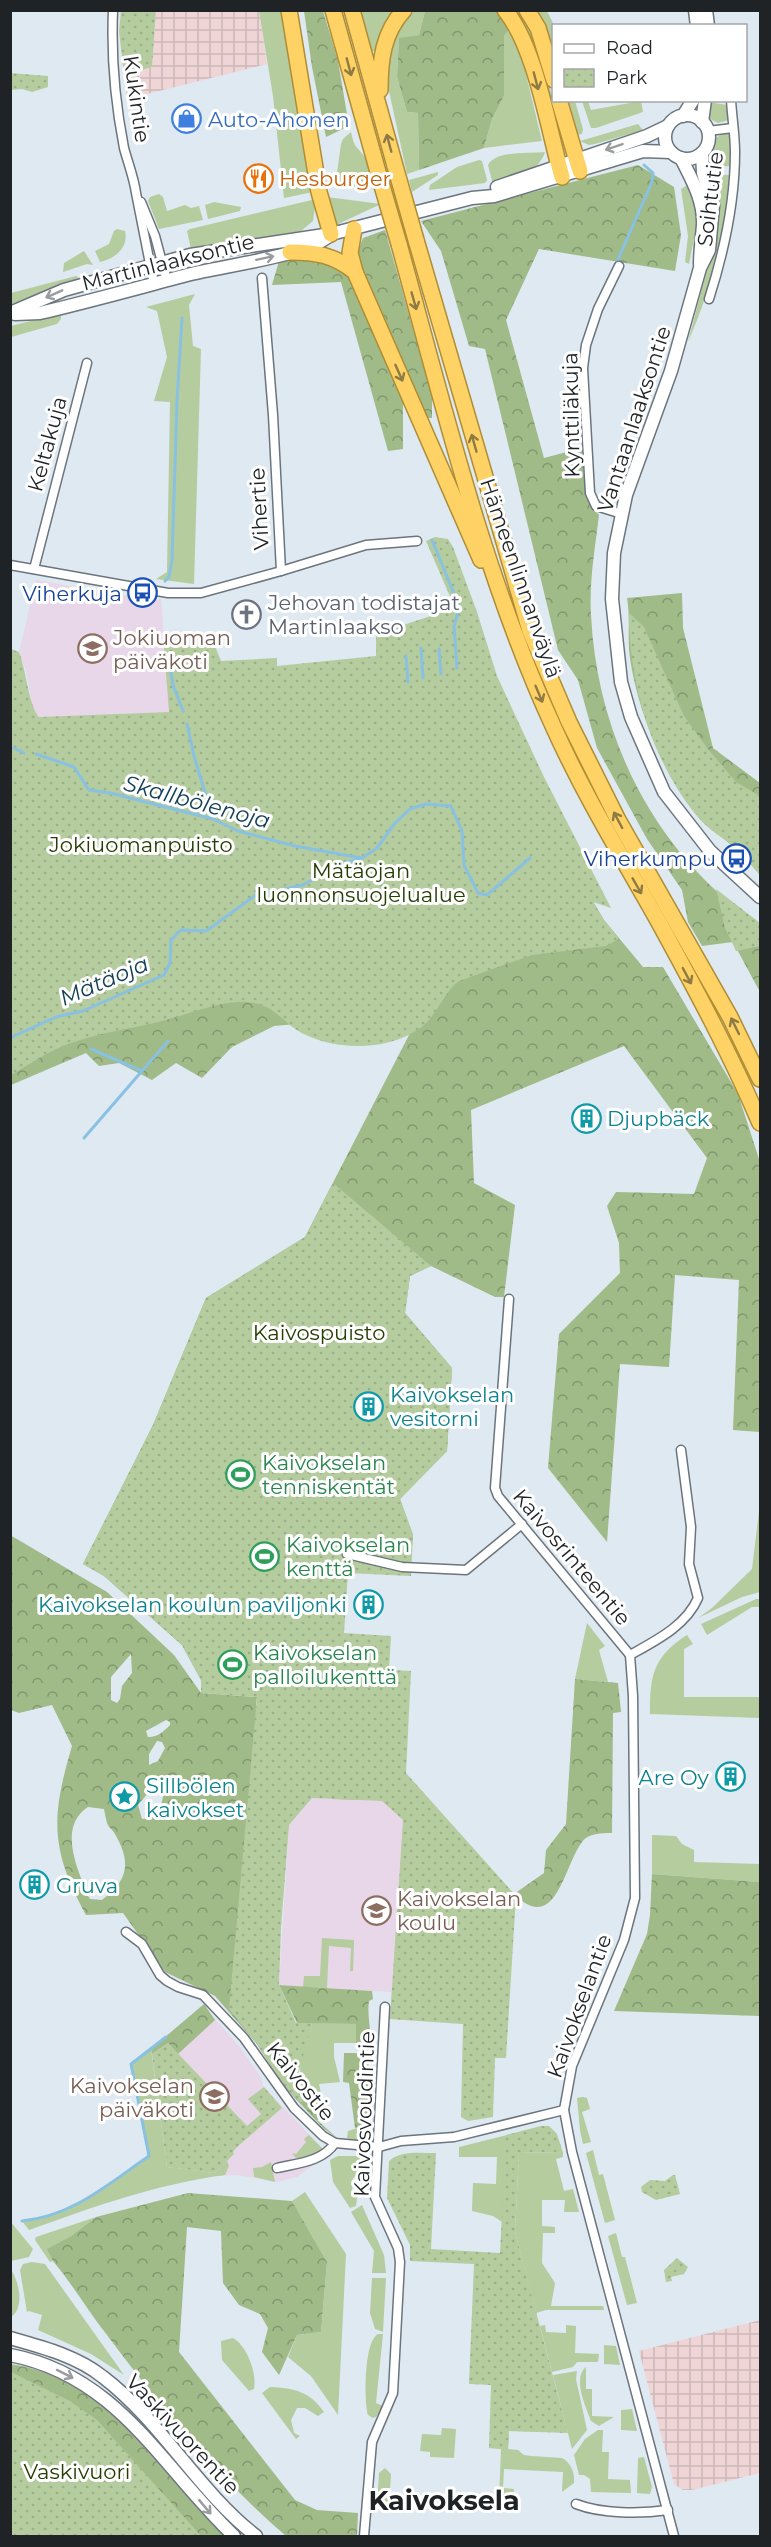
<svg xmlns="http://www.w3.org/2000/svg" width="771" height="2547" viewBox="0 0 771 2547" font-family="Montserrat,sans-serif">
<defs>
<pattern id="industrial-grid" width="8" height="8" patternUnits="userSpaceOnUse" patternTransform="scale(1.5)"><rect width="8" height="8" fill="#f0d5d7"/><path d="M0 4h8M4 0v8" fill="none" stroke="#cdb7b8"/></pattern>
<pattern id="forest-crowns" width="20" height="18" patternUnits="userSpaceOnUse" patternTransform="scale(1.5)"><rect width="20" height="18" fill="#a0ba88"/><path d="M2 6a3 3 0 1 1 6 0M12 15a3 3 0 1 1 6 0" fill="none" stroke="#82976f"/></pattern>
<pattern id="park-dots" width="8" height="8" patternUnits="userSpaceOnUse" patternTransform="scale(1.5)"><rect width="8" height="8" fill="#b5cc9f"/><path d="M2 2h.1M6 6h.1" fill="none" stroke="#9baf89" stroke-width="1.8" stroke-linecap="round"/></pattern>
</defs>
<rect width="100%" height="100%" fill="#dee9f1"/>
<g fill="url(#industrial-grid)">
<polygon points="156,11 259,11 267,64 127,99 124,75 152,67"/>
<polygon points="760,2320 760,2473 692,2490 683,2490 674,2484 639,2351"/>
</g>
<g fill="#e8d7e8">
<polygon points="36,580 150,600 161,599 170,712 39,717 33,710 26,671 19,652"/>
<polygon points="312,1798 382,1801 403,1820 463,2024 390,2019 391,1992 279,1985 289,1825"/>
<polygon points="204,2004 212,2016 240,2047 260,2076 264,2087 324,2150 312,2166 297,2177 277,2182 237,2175 216,2176 167,2167 151,2049"/>
</g>
<g fill="#b5cc9f">
<polygon points="259,11 282,11 313,192 284,198 273,96"/>
<polygon points="361,11 397,11 376,51 372,51"/>
<polygon points="414,11 425,11 419,35 399,39 397,77 407,112 418,113 419,170 407,174 386,77 394,35 402,20"/>
<polygon points="511,11 520,11 524,14 539,48 563,137 558,138"/>
<polygon points="532,11 547,11 554,25 553,61"/>
<polygon points="511,27 518,41 542,141 484,148 492,119 504,96 504,36"/>
<polygon points="565,101 575,101 583,129 582,134 576,135"/>
<polygon points="582,101 588,101 591,110 641,101 643,112 596,128 591,128"/>
<polygon points="708,102 727,105 729,120 718,123 710,119"/>
<polygon points="638,124 643,130 595,144 589,145 580,141"/>
<polygon points="725,131 730,134 730,166 705,168 715,139"/>
<path d="M351 132C355 149 355 144 364 156 370 163 372 175 374 184L340 188 335 187 341 144 343 139Z"/>
<path d="M545 152C537 175 514 178 493 185L488 165C496 150 529 154 545 152Z"/>
<polygon points="479,160 482,161 487,180 485,183 429,190 430,185 457,167"/>
<polygon points="438,172 438,175 412,192 409,180"/>
<path d="M711 174 729 175C727 233 711 289 688 342L710 258 708 176Z"/>
<polygon points="689,184 698,218 689,264 685,262 688,236 681,189"/>
<polygon points="159,194 163,197 167,211 185,205 191,208 199,206 203,220 159,229 148,201 150,197"/>
<polygon points="327,197 381,204 336,225"/>
<polygon points="316,199 313,221 301,231 191,249 187,231 190,229"/>
<polygon points="214,202 241,207 240,211 208,219 205,205"/>
<path d="M117 229 125 231C129 247 115 259 100 262L95 251 109 244 114 231Z"/>
<polygon points="84,251 93,265 87,264 63,272 64,263"/>
<polygon points="76,276 79,278 11,304 11,293"/>
<polygon points="195,294 189,305 193,346 201,349 194,584 156,579 167,572 170,402 154,401 167,357 157,311 146,307"/>
<polygon points="61,313 61,319 57,324 11,337 11,326"/>
<polygon points="760,1503 760,1592 742,1597 698,1618 712,1608 752,1569"/>
<polygon points="756,1599 760,1599 760,1607 752,1607 707,1635 701,1624"/>
<polygon points="587,1623 605,1646 599,1650 608,1682 575,1679"/>
<path d="M687 1635 693 1644 684 1649V1697H760V1718L650 1714C650 1675 653 1657 687 1635Z"/>
<polygon points="652,1835 676,1836 682,1844 694,1850 694,1862 760,1864 760,1882 652,1874"/>
<polygon points="322,1938 354,1940 353,1971 350,1971 351,1948 329,1946 327,1988 303,1987 304,1976 320,1976"/>
<polygon points="312,2023 356,2024 356,2043 334,2043 334,2057 340,2082 319,2084 322,2098 317,2100 313,2092 301,2085 300,2064"/>
<path d="M151 2049 167 2167 215 2173 227 2161 229 2166 225 2175C157 2184 93 2207 29 2230L22 2221C73 2216 108 2184 149 2156L131 2064Z"/>
<polygon points="582,2097 587,2098 590,2109 582,2112 591,2142 583,2144 580,2130 577,2098"/>
<path d="M370 2124C369 2138 360 2145 347 2138L348 2131Z"/>
<polygon points="511,2134 507,2225 493,2216 472,2211 473,2183 496,2184 497,2157 459,2157 459,2147"/>
<polygon points="309,2135 324,2150 306,2158 296,2158 292,2153 296,2154 306,2142 304,2139"/>
<polygon points="593,2150 599,2175 603,2174 615,2220 605,2223 586,2153"/>
<polygon points="519,2152 563,2153 563,2157 556,2159 564,2191 573,2189 579,2212 564,2212 565,2200 542,2200 542,2226 555,2227 555,2233 543,2233 542,2263 555,2283 551,2306 603,2306 604,2310 546,2310 536,2313 515,2232"/>
<polygon points="338,2156 361,2156 359,2175 353,2178 352,2191 358,2192 356,2206 350,2208 333,2182 330,2160"/>
<polygon points="271,2162 275,2182 254,2177 253,2168 262,2167"/>
<polygon points="305,2192 346,2254 338,2415 311,2376 288,2357 297,2335 321,2332 327,2262 292,2201"/>
<polygon points="362,2205 384,2255 386,2273 372,2273 374,2251 351,2212"/>
<polygon points="96,2217 71,2236 48,2249 53,2261 50,2262 35,2240 36,2237"/>
<polygon points="10,2221 33,2249 29,2257 11,2261"/>
<polygon points="616,2233 622,2257 625,2257 637,2303 627,2305 608,2236"/>
<polygon points="32,2262 45,2264 124,2375 91,2354 38,2330 42,2315 29,2311 27,2312 20,2270 23,2264"/>
<path d="M11 2270C19 2281 25 2308 11 2317Z"/>
<polygon points="372,2278 386,2278 383,2332 375,2329 370,2313"/>
<polygon points="545,2325 546,2332 566,2333 566,2325 576,2326 575,2353 599,2354 598,2362 577,2362 573,2367 552,2372 540,2326"/>
<path d="M378 2334H383L376 2403 383 2406 376 2417 373 2418 368 2415C364 2400 364 2341 378 2334Z"/>
<path d="M233 2338C247 2346 257 2373 254 2389L249 2391 222 2360 221 2341Z"/>
<polygon points="604,2345 616,2346 620,2365 604,2364"/>
<path d="M586 2367V2389H592V2416L614 2417 599 2426 591 2421C586 2407 572 2378 586 2367Z"/>
<polygon points="577,2371 576,2379 587,2430 572,2449 553,2375"/>
<path d="M270 2387C295 2388 310 2392 324 2412L318 2416 305 2408H297L291 2420 294 2433 300 2436 296 2439 262 2393Z"/>
<path d="M503 2401 561 2432 509 2431 508 2449 518 2450 524 2455 531 2456 562 2458C571 2463 575 2473 574 2483L562 2492 563 2472 504 2469 503 2488 514 2489 513 2506 503 2505V2499H499Z"/>
<polygon points="632,2409 637,2431 621,2430 621,2410"/>
<polygon points="442,2428 456,2429 454,2458 430,2457 430,2452 420,2451 422,2434 441,2435"/>
<polygon points="598,2430 603,2430 602,2452 609,2452 608,2479 630,2480 631,2493 591,2492 590,2479 584,2475 579,2475 574,2455 585,2439"/>
<polygon points="644,2457 652,2487 650,2494 637,2493 638,2458"/>
<polygon points="385,2468 391,2474 389,2507 377,2506 379,2473"/>
</g>
<g fill="url(#forest-crowns)" fill-rule="evenodd">
<polygon points="304,11 323,11 338,61 349,126 326,137 312,67"/>
<polygon points="425,11 496,11 511,27 504,36 504,96 492,119 484,148 419,170 418,113 407,112 397,77 399,38 419,35"/>
<path d="M638 165 674 187 681 235 675 271 539 249 506 320 544 458 582 448C584 472 582 496 599 515 595 548 589 582 591 615 597 738 656 856 760 925V992L733 942 702 946 688 922 682 890 647 839 597 748 578 680 558 650 485 349 469 346 441 251 421 221Z"/>
<polygon points="385,230 432,396 432,418 427,418 361,266 358,251 363,238"/>
<polygon points="297,258 318,259 350,276 403,392 403,449 388,451 341,282 272,285 279,261"/>
<path d="M682 593 683 628 713 748 760 783V875C752 866 744 856 735 848 724 838 711 831 700 819 664 779 634 702 629 649 628 632 630 615 627 598Z"/>
<polygon points="571,864 604,920 643,967 663,967 738,1094 760,1162 760,1432 733,1430 739,1280 675,1275 669,1367 620,1364 607,1542 548,1468 559,1334 620,1273 619,1243 607,1206 616,1192 694,1194 707,1158 624,1046 471,1110 474,1183 515,1205 504,1297 495,1297 431,1266 410,1276 405,1313 452,1368 447,1451 400,1499 413,1535 411,1560 362,1553 201,1680 182,1645 104,1576 83,1564 153,1425 206,1298 305,1237 409,1035 329,1021 274,1026 232,1047 202,1078 176,1063 152,1080 119,1063 99,1066 86,1053 11,1085 10,894"/>
<path d="M10 1535 107 1592 174 1655 201 1693 257 1697 256 1705 372 1773 367 1800 332 1799 311 1748 252 1899 295 2086C303 2093 311 2102 322 2098L327 2117 317 2120 337 2138 323 2128 282 2084 257 2044 215 1996 165 1972 123 1913 86 1915C50 1849 51 1817 72 1746L52 1705 19 1713 11 1710ZM131 1654 132 1673 122 1686 120 1699 117 1703 111 1700V1677ZM166 1720 170 1722V1725C164 1731 157 1738 148 1737L146 1731ZM157 1741 162 1742 165 1748 158 1761 149 1765V1754ZM158 1781H162L165 1787 161 1806 149 1818 142 1819 138 1805ZM88 1807 104 1809C105 1814 106 1819 107 1823 108 1827 113 1830 115 1834 131 1862 129 1880 102 1900L90 1899 88 1896C78 1870 57 1827 88 1807Z"/>
<path d="M575 1679 618 1683 621 1712 613 1713 612 1833C602 1833 588 1833 582 1842 564 1865 556 1936 514 1894L544 1873 546 1850 566 1824Z"/>
<polygon points="652,1874 760,1882 760,2016 614,2011 647,1934 650,1915"/>
<path d="M279 1985 372 1991 373 1999 369 2001C367 2015 371 2030 371 2044L356 2043V2024L297 2023Z"/>
<polygon points="204,2004 215,2020 178,2054 168,2043 152,2054 151,2049"/>
<path d="M344 2053C364 2053 364 2052 371 2071H374L370 2124 355 2128 349 2083 343 2082Z"/>
<path d="M188 2193 292 2201 327 2262 321 2332 297 2335 279 2375 262 2352 268 2328 260 2314 239 2305 223 2283 221 2231 187 2227 179 2352 295 2500 317 2510 358 2513 357 2536H286C217 2477 161 2407 107 2335 88 2311 73 2285 53 2261L47 2249 71 2236 96 2217Z"/>
<path d="M10 2364C110 2378 158 2474 225 2536H11Z"/>
</g>
<g fill="url(#park-dots)">
<polygon points="121,11 156,11 152,67 124,75 119,31"/>
<polygon points="10,73 48,76 48,87 32,92 22,89 11,90"/>
<path d="M435 537 448 539 453 547 477 612 497 676 544 777 611 908 593 902 604 920 619 939 606 946 532 955 459 981C442 994 437 1017 419 1029 388 1050 340 1051 306 1035 279 1023 277 1001 239 1002 216 1003 194 1012 173 1018 139 1028 104 1031 71 1043 50 1050 30 1064 11 1075V649L19 652C26 669 29 707 39 717L169 712 164 647 215 646 221 661 277 658V666L376 656V634L455 608 426 541Z"/>
<path d="M629 613 644 627 684 716 708 749 736 782 760 796V875C752 866 744 856 735 848 723 837 710 831 700 819 652 764 629 684 629 613Z"/>
<polygon points="716,889 760,923 760,946 736,951 725,928"/>
<polygon points="333,1183 431,1266 410,1276 405,1313 452,1368 447,1451 400,1499 413,1535 411,1576 348,1573 344,1633 391,1636 389,1670 411,1671 406,1773 516,1896 506,2058 495,2058 493,2117 468,2121 461,2117 463,2024 390,2019 403,1820 382,1801 312,1798 289,1825 281,1928 279,1985 296,2023 312,2023 295,2086 303,2102 300,2102 282,2084 257,2044 229,2009 257,1697 201,1693 201,1680 182,1645 104,1576 83,1564 153,1425 206,1298 305,1237"/>
<polygon points="168,2043 247,2126 261,2114 248,2099 264,2087 282,2108 236,2148 233,2152 234,2154 215,2173 167,2167 152,2054"/>
<path d="M541 2126H549L557 2134 563 2153 519 2152 515 2232 568 2433 509 2431 508 2450 489 2448 491 2385 469 2384 474 2264 410 2261V2245L387 2198 389 2161C401 2150 420 2153 436 2153L431 2249 500 2253 506 2135Z"/>
<polygon points="673,2175 675,2175 680,2194 656,2200 642,2192 641,2187 650,2180 665,2181"/>
<polygon points="677,2258 688,2267 684,2274 671,2277 672,2281 666,2282 664,2270"/>
<polygon points="11,2372 70,2401 97,2420 201,2536 11,2536"/>
</g>
<g fill="none" stroke-linecap="round" stroke-linejoin="round">
<g stroke="#89c1e2" stroke-width="3">
<polyline points="616,264 652,182 653,173 644,165"/>
<polyline points="432,540 457,601 459,609 454,626 457,668"/>
<polyline points="165,581 169,577 172,560 177,401 182,318"/>
<polyline points="421,648 423,678"/>
<polyline points="439,649 441,674"/>
<polyline points="168,654 173,685 183,711"/>
<polyline points="406,656 408,682"/>
<polyline points="187,724 194,756 213,819"/>
<polyline points="14,748 24,753"/>
<polyline points="36,754 74,767 89,790 110,793 213,819 238,831 295,846 361,858"/>
<polyline points="10,1038 56,1017 83,1011 164,975 170,963 171,940 181,930 206,931 256,895 303,885 336,866 362,858 377,848 395,823 410,809 426,804 451,806 462,831 464,865 478,893 487,895 530,858"/>
<polyline points="142,1071 168,1041"/>
<polyline points="84,1138 142,1071 91,1049"/>
<path d="M22 2221C73 2216 108 2184 149 2156L131 2064 166 2037"/>
</g>
<defs>
<g id="minor">
<path d="M113 10C111 57 115 102 124 148 128 163 134 178 136 193 142 223 148 253 154 284"/>
<polyline points="708,131 733,128"/>
<polyline points="141,202 155,236 167,281"/>
<polyline points="619,266 598,309 586,345 583,368 590,493 596,506 622,514"/>
<path d="M709 299C724 252 735 202 735 152 735 135 732 117 731 100"/>
<polyline points="10,565 168,593 201,593 281,571 273,415 262,278"/>
<polyline points="34,569 87,363"/>
<polyline points="281,571 366,545 417,541"/>
<polyline points="509,1299 495,1488 498,1496 630,1655"/>
<polyline points="347,1554 402,1567 466,1570 522,1524"/>
<polyline points="630,1655 633,1696 635,1898 624,1940 572,2066 564,2110 572,2152 674,2536"/>
<path d="M630 1655C655 1641 686 1626 698 1598L689 1564 691 1527 681 1450"/>
<polyline points="126,1932 142,1944 160,1975 167,1981 178,1987 203,1995 244,2038 294,2108 323,2136 335,2143 379,2147 401,2141 454,2137 564,2110"/>
<path d="M277 2168C298 2163 322 2162 335 2143"/>
<path d="M576 2504C602 2514 640 2514 668 2510"/>
<polyline points="364,2536 372,2442 393,2393 400,2262 398,2248 375,2197 385,2007"/>
</g>
<g id="secondary">
<polyline points="695,10 697,26"/>
<polyline points="706,10 708,26"/>
<circle cx="687" cy="137" r="22"/>
<polyline points="683,116 693,100"/>
<polyline points="702,122 705,100"/>
<polyline points="702,153 703,173 713,206 709,250 700,268 671,371 626,495 614,553 612,599 621,682 631,717 664,792 710,851 760,897"/>
<path d="M681 158C692 180 704 200 703 225 702 238 700 251 700 264"/>
<polyline points="497,187 647,136 668,126"/>
<polyline points="10,313 64,290 190,255 331,234 472,198 494,196 643,151 671,152"/>
<path d="M15 314 40 313C91 301 141 287 191 274 222 266 312 255 331 234"/>
<path d="M10 2338C42 2347 77 2356 103 2377 162 2422 198 2491 256 2536"/>
<path d="M10 2355C119 2376 161 2467 234 2536"/>
</g>
<g id="trunk">
<polyline points="289,10 319,192 331,234"/>
<polyline points="333,10 378,172"/>
<polyline points="352,10 395,166"/>
<path d="M505 10C536 48 548 128 562 177"/>
<polyline points="527,10 538,28 554,80"/>
<path d="M380 90C380 60 383 33 404 10"/>
<polyline points="559,100 580,171"/>
<polyline points="354,229 350,253 355,272"/>
<polyline points="416,240 530,631 569,722 618,820 730,1017 760,1079"/>
<path d="M399 244C444 407 483 574 554 728 585 797 624 860 661 926 696 990 731 1055 760 1123"/>
<path d="M290 252C316 252 334 255 355 272L481 560"/>
</g>
</defs>
<use href="#minor" stroke="#6c757d" stroke-width="11"/>
<use href="#secondary" stroke="#6c757d" stroke-width="15"/>
<use href="#trunk" stroke="#af8d36" stroke-width="18"/>
<use href="#minor" stroke="#fff" stroke-width="8"/>
<use href="#secondary" stroke="#fff" stroke-width="12"/>
<use href="#trunk" stroke="#fed264" stroke-width="15"/>
<defs>
<g id="trunk-bridge">
<polyline points="395,166 416,240"/>
<polyline points="378,172 399,244"/>
</g>
</defs>
<use href="#trunk-bridge" stroke="#af8d36" stroke-width="18" stroke-linecap="butt"/>
<use href="#trunk-bridge" stroke="#fed264" stroke-width="15"/>
</g>
<defs><path id="oneway-shaft" d="M-6 0H5M1.5-3L5.5 0L1.5 3" fill="none" stroke-width="1.6" stroke-linecap="round" stroke-linejoin="round" transform="scale(1.5)"/></defs>
<g stroke="#8e7a45">
<use href="#oneway-shaft" transform="translate(349 67) rotate(75)"/>
<use href="#oneway-shaft" transform="translate(536 81) rotate(75)"/>
<use href="#oneway-shaft" transform="translate(389 143) rotate(-105)"/>
<use href="#oneway-shaft" transform="translate(414 301) rotate(74)"/>
<use href="#oneway-shaft" transform="translate(399 373) rotate(66)"/>
<use href="#oneway-shaft" transform="translate(474 443) rotate(-106)"/>
<use href="#oneway-shaft" transform="translate(539 694) rotate(67)"/>
<use href="#oneway-shaft" transform="translate(618 820) rotate(-118)"/>
<use href="#oneway-shaft" transform="translate(637 886) rotate(60)"/>
<use href="#oneway-shaft" transform="translate(687 976) rotate(62)"/>
<use href="#oneway-shaft" transform="translate(735 1026) rotate(-116)"/>
</g>
<g stroke="#9a9c9d">
<use href="#oneway-shaft" transform="translate(614 147) rotate(161)"/>
<use href="#oneway-shaft" transform="translate(265 258) rotate(-12)"/>
<use href="#oneway-shaft" transform="translate(54 294) rotate(156)"/>
<use href="#oneway-shaft" transform="translate(65 2374) rotate(27)"/>
<use href="#oneway-shaft" transform="translate(205 2507) rotate(50)"/>
</g>
<defs>
<symbol id="shop-ring" viewBox="-11 -11 22 22"><circle r="9.5" fill="#fff" stroke="#3f7fe0" stroke-width="1.5"/><path d="M-5-2.5h2.3a2.7 3.5 0 0 1 5.4 0H5L5.5 6h-11ZM-1.5-2.5h3a1.5 2.3 0 0 0-3 0Z" fill="#3f7fe0"/></symbol>
<symbol id="restaurant-ring" viewBox="-11 -11 22 22"><circle r="9.5" fill="#fff" stroke="#e8710a" stroke-width="1.5"/><path d="M-5-6h1v4h1v-4h1v4h1v-4h1v5L-1.5 .5V6h-2V.5L-5-1ZM5-6V6H3V1.5H1.5Q1.5-4 5-6Z" fill="#e8710a"/></symbol>
<symbol id="bus-ring" viewBox="-11 -11 22 22"><circle r="9.5" fill="#fff" stroke="#1a4fb4" stroke-width="1.5"/><path d="M-5-6H5V4H4V6H2V4H-2V6H-4V4H-5ZM-3.5-4V0h7V-4ZM-3.5 1.2v1.5H-2V1.2ZM2 1.2v1.5H3.5V1.2Z" fill="#1a4fb4"/></symbol>
<symbol id="church-ring" viewBox="-11 -11 22 22"><circle r="9.5" fill="#fff" stroke="#6b7280" stroke-width="1.5"/><path d="M-1.2-6h2.4v3.5h3.3v2.4h-3.3V6h-2.4V-.1h-3.3v-2.4h3.3Z" fill="#6b7280"/></symbol>
<symbol id="school-ring" viewBox="-11 -11 22 22"><circle r="9.5" fill="#fff" stroke="#8d6e63" stroke-width="1.5"/><path d="M0-5L7-2L0 1L-7-2ZM-4 1L0 2.5L4 1V4Q0 6-4 4Z" fill="#8d6e63"/></symbol>
<symbol id="building-ring" viewBox="-11 -11 22 22"><circle r="9.5" fill="#fff" stroke="#0f9aa8" stroke-width="1.5"/><path d="M-4-6H4V6H1V3H-1V6H-4ZM-2.5-4.3h1.7v1.8h-1.7ZM.8-4.3h1.7v1.8H.8ZM-2.5-1h1.7V.8h-1.7ZM.8-1h1.7V.8H.8Z" fill="#0f9aa8"/></symbol>
<symbol id="stadium-ring" viewBox="-11 -11 22 22"><circle r="9.5" fill="#fff" stroke="#2e9e5b" stroke-width="1.5"/><path d="M0-5a6.5 5 0 1 0 0 10a6.5 5 0 1 0 0-10ZM-3.5-1.8h7v3.6h-7Z" fill="#2e9e5b"/></symbol>
<symbol id="sight-ring" viewBox="-11 -11 22 22"><circle r="9.5" fill="#fff" stroke="#0f9aa8" stroke-width="1.5"/><path d="M0-6L1.8-2.2L6-1.7L2.9 1.2L3.7 5.4L0 3.3L-3.7 5.4L-2.9 1.2L-6-1.7L-1.8-2.2Z" fill="#0f9aa8"/></symbol>
</defs>
<g fill-rule="evenodd">
<use href="#shop-ring" x="170" y="102" width="33" height="33"/>
<use href="#restaurant-ring" x="242" y="162" width="33" height="33"/>
<use href="#bus-ring" x="126" y="576" width="33" height="33"/>
<use href="#church-ring" x="230" y="598" width="33" height="33"/>
<use href="#school-ring" x="76" y="632" width="33" height="33"/>
<use href="#bus-ring" x="720" y="842" width="33" height="33"/>
<use href="#building-ring" x="570" y="1102" width="33" height="33"/>
<use href="#building-ring" x="352" y="1390" width="33" height="33"/>
<use href="#stadium-ring" x="224" y="1458" width="33" height="33"/>
<use href="#stadium-ring" x="248" y="1540" width="33" height="33"/>
<use href="#building-ring" x="352" y="1588" width="33" height="33"/>
<use href="#stadium-ring" x="216" y="1648" width="33" height="33"/>
<use href="#building-ring" x="714" y="1760" width="33" height="33"/>
<use href="#sight-ring" x="108" y="1780" width="33" height="33"/>
<use href="#building-ring" x="18" y="1868" width="33" height="33"/>
<use href="#school-ring" x="360" y="1894" width="33" height="33"/>
<use href="#school-ring" x="198" y="2080" width="33" height="33"/>
</g>
<g text-anchor="middle" dominant-baseline="central" stroke-width="6" stroke-linejoin="round" paint-order="stroke">
<g font-size="21" fill="#1f2326" stroke="#fff">
<text transform="translate(137 99) rotate(82)">Kukintie</text>
<text transform="translate(710 199) rotate(-83)">Soihtutie</text>
<text transform="translate(168 262) rotate(-14)">Martinlaaksontie</text>
<text transform="translate(571 415) rotate(-91)">Kynttiläkuja</text>
<text transform="translate(634 419) rotate(-72)">Vantaanlaaksontie</text>
<text transform="translate(47 444) rotate(-75)">Keltakuja</text>
<text transform="translate(259 509) rotate(-93)">Vihertie</text>
<text transform="translate(521 578) rotate(71)">Hämeenlinnanväylä</text>
<text transform="translate(572 1557) rotate(50)">Kaivosrinteentie</text>
<text transform="translate(579 2006) rotate(-70)">Kaivokselantie</text>
<text transform="translate(301 2081) rotate(51)">Kaivostie</text>
<text transform="translate(364 2114) rotate(-88)">Kaivosvoudintie</text>
<text transform="translate(183 2434) rotate(47)">Vaskivuorentie</text>
</g>
<g font-size="21" fill="#366cbe" stroke="#fff" text-anchor="start">
<text x="208" y="119">Auto-Ahonen</text>
</g>
<g font-size="21" fill="#c56008" stroke="#fff" text-anchor="start">
<text x="279" y="178">Hesburger</text>
</g>
<g font-size="21" fill="#164399" stroke="#fff" text-anchor="end">
<text x="122" y="593">Viherkuja</text>
<text x="716" y="858">Viherkumpu</text>
</g>
<g font-size="21" fill="#5b616d" stroke="#fff" text-anchor="start">
<text x="268" y="602">Jehovan todistajat<tspan x="268" dy="24">Martinlaakso</tspan></text>
</g>
<g font-size="21" fill="#785e54" stroke="#fff" text-anchor="start">
<text x="113" y="637">Jokiuoman<tspan x="113" dy="24">päiväkoti</tspan></text>
<text x="397" y="1898">Kaivokselan<tspan x="397" dy="24">koulu</tspan></text>
<text x="194" y="2085" text-anchor="end">Kaivokselan<tspan x="194" dy="24">päiväkoti</tspan></text>
</g>
<g font-size="21" fill="#263d03" stroke="#fff">
<text x="141" y="844">Jokiuomanpuisto</text>
<text x="361" y="870">Mätäojan<tspan x="361" dy="24">luonnonsuojelualue</tspan></text>
<text x="319" y="1332">Kaivospuisto</text>
<text x="77" y="2471">Vaskivuori</text>
</g>
<g font-size="21" fill="#0d838f" stroke="#fff" text-anchor="start">
<text x="607" y="1118">Djupbäck</text>
<text x="390" y="1394">Kaivokselan<tspan x="390" dy="24">vesitorni</tspan></text>
<text x="347" y="1604" text-anchor="end">Kaivokselan koulun paviljonki</text>
<text x="709" y="1777" text-anchor="end">Are Oy</text>
<text x="146" y="1785">Sillbölen<tspan x="146" dy="24">kaivokset</tspan></text>
<text x="56" y="1885">Gruva</text>
</g>
<g font-size="21" fill="#27864d" stroke="#fff" text-anchor="start">
<text x="262" y="1462">Kaivokselan<tspan x="262" dy="24">tenniskentät</tspan></text>
<text x="286" y="1544">Kaivokselan<tspan x="286" dy="24">kenttä</tspan></text>
<text x="253" y="1652">Kaivokselan<tspan x="253" dy="24">palloilukenttä</tspan></text>
</g>
<g font-size="22" font-style="italic" fill="#124058" stroke="#fff">
<text transform="translate(197 802) rotate(15)">Skallbölenoja</text>
<text transform="translate(104 981) rotate(-23)">Mätäoja</text>
</g>
<g font-size="27" font-weight="bold" fill="#1f2326" stroke="#fff">
<text x="444" y="2500">Kaivoksela</text>
</g>
</g>
<rect width="771" height="2547" fill="none" stroke="#1f2326" stroke-width="24"/>
<rect x="552" y="24" width="195" height="78" fill="#ffffff" stroke="#a5a7a8" stroke-width="1.5"/>
<rect x="564" y="44" width="30" height="9" fill="#ffffff" stroke="#a5a7a8" stroke-width="1.5"/>
<text x="606" y="54" font-size="18" fill="#1f2326">Road</text>
<rect x="564" y="69" width="30" height="18" fill="url(#park-dots)" stroke="#a5a7a8" stroke-width="1.5"/>
<text x="606" y="84" font-size="18" fill="#1f2326">Park</text>
</svg>
